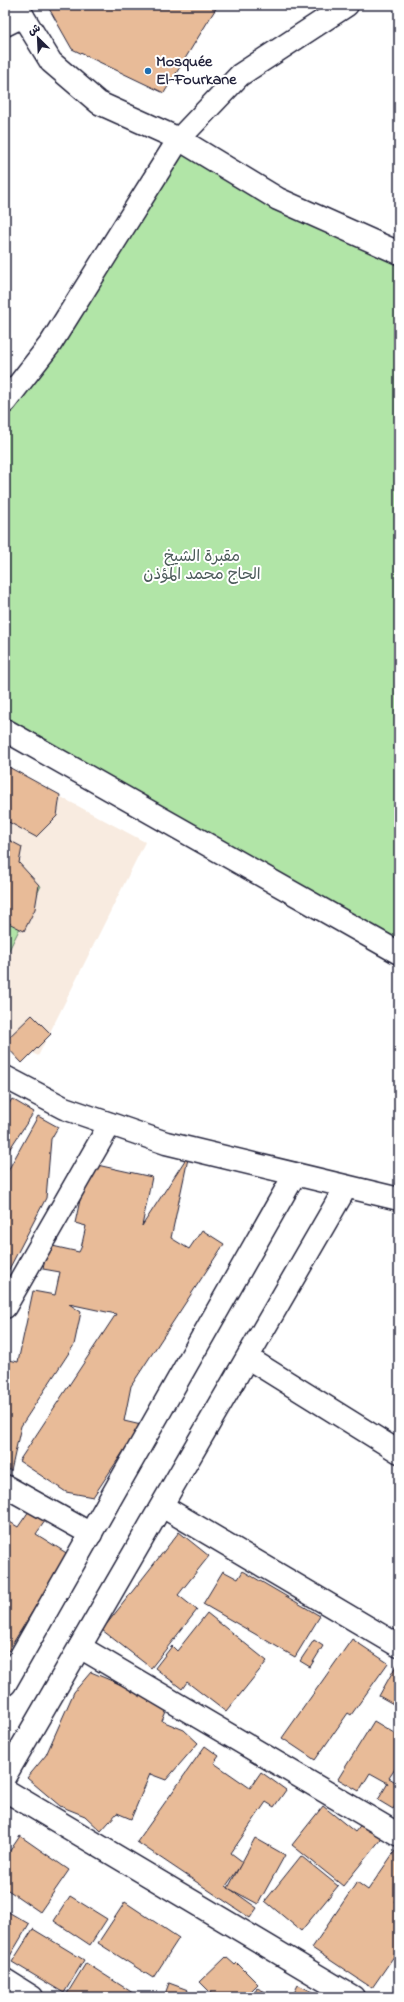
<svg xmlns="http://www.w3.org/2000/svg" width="404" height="2002" viewBox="0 0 404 2002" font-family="'Indie Flower','Playpen Sans Arabic',sans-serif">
<rect width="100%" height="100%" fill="#fff"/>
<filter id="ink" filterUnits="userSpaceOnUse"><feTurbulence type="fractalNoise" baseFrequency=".025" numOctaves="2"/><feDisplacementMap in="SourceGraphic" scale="8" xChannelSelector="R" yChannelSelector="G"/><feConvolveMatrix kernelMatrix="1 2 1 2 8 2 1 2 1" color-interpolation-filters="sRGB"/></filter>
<g filter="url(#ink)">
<polygon fill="#f8ebe0" points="5,767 145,842 38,1056 5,1038"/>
<g fill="#b1e5a7" stroke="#6a8471">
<polygon points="179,139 399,253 399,953 5,730 5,402"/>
<polygon points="5,866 41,886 5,958"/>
</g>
<g fill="#e8bb98" stroke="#22223b">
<polygon points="47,5 218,5 164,93 72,49"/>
<polygon points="5,765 60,795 57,816 36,837 5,820"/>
<polygon points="5,838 22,847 19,863 39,885 35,909 24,931 5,921"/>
<polygon points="32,1015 51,1034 22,1063 5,1045 5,1041"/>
<polygon points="12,1099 34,1112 5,1156 5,1110"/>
<polygon points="38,1116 58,1127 51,1139 46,1198 5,1277 5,1176"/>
<polygon points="189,1154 171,1238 189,1249 202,1230 224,1244 131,1386 124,1421 141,1425 93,1497 66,1492 19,1461 116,1314 69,1304 81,1312 74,1345 21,1426 11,1471 5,1467 5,1359 18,1362 33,1291 55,1295 60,1272 43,1269 48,1245 79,1252 81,1248 86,1226 75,1223 88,1163 152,1177 142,1226"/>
<polygon points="29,1511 45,1521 36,1534 68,1554 5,1656 5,1519 18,1527"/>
<polygon points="179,1532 209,1556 178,1595 197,1610 151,1668 102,1630"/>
<polygon points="223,1571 238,1579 243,1571 320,1616 295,1657 203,1604"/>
<polygon points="207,1613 267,1661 226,1712 187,1682 182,1689 155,1668 172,1646 177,1651"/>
<polygon points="352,1639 388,1663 351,1715 348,1713 315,1760 282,1738"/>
<polygon points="314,1640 323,1646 310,1667 300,1661"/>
<polygon points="397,1664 399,1665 399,1698 395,1705 379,1696"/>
<polygon points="91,1672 143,1694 168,1707 162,1721 184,1730 198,1743 166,1780 150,1774 131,1819 117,1813 101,1831 85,1816 60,1806 27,1778 46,1755 74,1692"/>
<polygon points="374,1721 399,1736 399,1763 389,1778 399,1784 399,1800 393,1809 378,1800 388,1783 370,1773 359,1791 338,1779"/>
<polygon points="205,1746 219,1756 214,1763 250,1788 261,1772 286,1790 274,1807 266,1802 231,1853 243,1862 226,1886 257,1908 250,1918 137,1842"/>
<polygon points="323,1806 355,1832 366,1818 385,1834 343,1886 292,1845"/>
<polygon points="20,1836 69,1870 40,1912 5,1888 5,1858"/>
<polygon points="255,1838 285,1855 258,1904 228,1888"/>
<polygon points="399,1845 399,1895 394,1902 399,1906 399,1949 372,1988 312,1948 357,1882 368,1890"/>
<polygon points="301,1856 338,1886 301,1931 265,1901"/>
<polygon points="70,1896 107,1919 90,1945 54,1921"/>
<polygon points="125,1902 179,1938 153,1978 98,1943"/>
<polygon points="5,1910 29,1924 10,1956 5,1953"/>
<polygon points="33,1929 84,1960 64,1993 12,1962"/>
<polygon points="226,1957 235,1965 237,1963 258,1984 245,1997 215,1997 200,1982"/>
<polygon points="86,1963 136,1995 135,1997 65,1997"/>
<polygon points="169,1983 188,1990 185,1997 164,1997"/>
<polygon points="298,1985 324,1997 292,1997"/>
<polygon points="257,1988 277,1997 253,1997"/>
</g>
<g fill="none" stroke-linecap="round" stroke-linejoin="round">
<defs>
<g id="minor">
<polyline points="16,5 51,62 99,103 179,139 278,199 399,253"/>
<polyline points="5,25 23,16"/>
<polyline points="5,402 51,343 179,139 240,75 347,5"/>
<polyline points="5,730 399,953"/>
<polyline points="5,1077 64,1108 166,1143 399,1199"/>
<polyline points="5,1307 110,1124"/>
<polyline points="248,1358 399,1452"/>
<polyline points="5,1486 91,1534"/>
<polyline points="162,1506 399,1646"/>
<polyline points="80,1647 399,1835"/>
<polyline points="5,1684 295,1174"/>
<polyline points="5,1776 346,1187"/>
<polyline points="5,1790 353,1997"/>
<polyline points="5,1980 32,1997"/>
</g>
</defs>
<use href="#minor" stroke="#22223b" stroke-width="25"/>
<use href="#minor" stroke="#fff" stroke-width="22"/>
</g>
</g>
<circle fill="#1f6fb2" stroke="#fff" stroke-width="1.5" cx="148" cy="71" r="4"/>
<g text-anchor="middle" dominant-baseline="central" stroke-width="4" stroke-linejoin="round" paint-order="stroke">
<g font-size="16" font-weight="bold" fill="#22223b" stroke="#fff" text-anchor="start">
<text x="156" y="62">Mosquée<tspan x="156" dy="18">El-Fourkane</tspan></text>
</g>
<g font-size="16" fill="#4d5c5b" stroke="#fff">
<text x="202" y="557">مقبرة الشيخ<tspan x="202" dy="18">الحاج محمد المؤذن</tspan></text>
</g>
</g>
<rect width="404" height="2002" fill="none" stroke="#fff" stroke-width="20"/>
<rect x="10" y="10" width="384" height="1982" fill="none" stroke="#22223b" stroke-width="1.5" filter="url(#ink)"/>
<g transform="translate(38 38) rotate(336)" stroke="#ffffff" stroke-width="3" paint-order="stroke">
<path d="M0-3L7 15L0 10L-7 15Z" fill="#22223b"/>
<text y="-6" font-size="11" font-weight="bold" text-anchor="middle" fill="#22223b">ش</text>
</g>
</svg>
